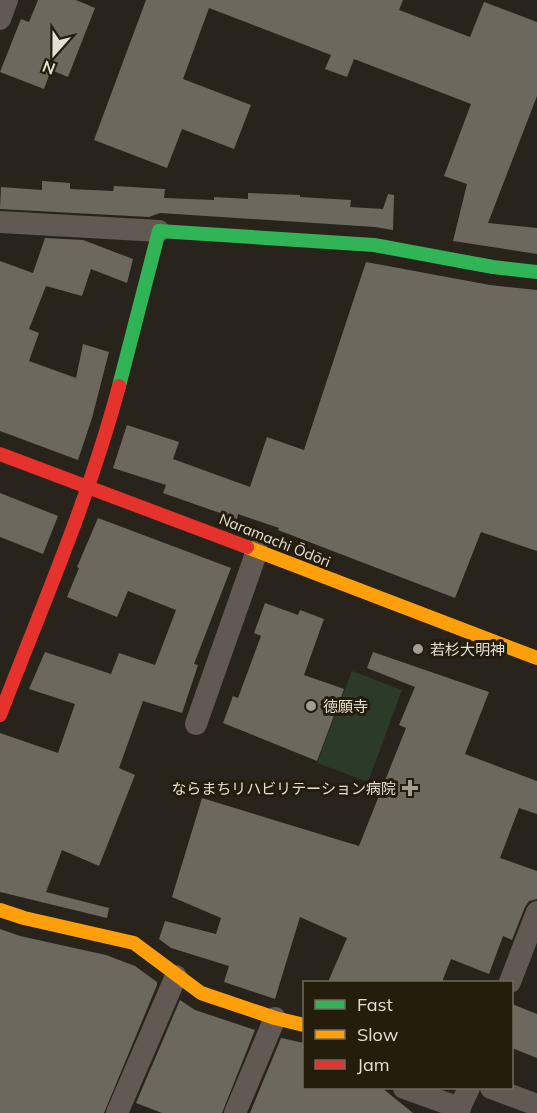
<svg xmlns="http://www.w3.org/2000/svg" width="537" height="1113" viewBox="0 0 537 1113" font-family="Mulish,'Noto Sans JP',sans-serif">
<rect width="100%" height="100%" fill="#28241c"/>
<polygon fill="#2b3b28" points="352,671 402,690 368,782 317,763"/>
<g fill="#6d685e">
<polygon points="38,0 76,0 95,8 68,77 51,70 44,89 0,72 21,19 29,22"/>
<polygon points="146,0 403,0 399,10 470,37 484,2 537,22 537,96 488,223 537,228 537,254 453,241 467,184 444,176 471,104 354,59 347,77 325,69 331,55 209,8 183,79 251,105 234,149 182,129 167,168 94,140"/>
<polygon points="42,181 70,183 70,189 113,191 114,186 165,189 164,198 214,200 214,197 248,199 248,193 300,195 300,197 351,200 350,207 383,209 388,194 394,195 393,230 375,227 160,213 149,217 0,209 1,187 42,190"/>
<polygon points="45,238 83,240 133,259 127,283 91,269 82,296 46,286 29,329 39,333 29,361 76,378 83,344 109,352 92,418 78,460 0,431 0,261 33,273"/>
<polygon points="366,262 490,285 537,290 537,551 481,532 455,598 278,530 279,528 238,514 237,519 163,493 166,485 113,468 127,425 179,442 173,459 250,487 267,437 304,450"/>
<polygon points="0,493 58,516 43,554 0,537"/>
<polygon points="98,518 231,568 194,664 198,665 182,713 143,701 119,768 135,775 99,866 62,850 46,892 109,908 107,918 0,892 0,733 58,753 75,704 29,689 45,652 111,674 119,653 155,665 176,610 128,591 117,617 67,597 79,568 77,567"/>
<polygon points="265,603 298,615 300,610 324,619 304,675 344,689 317,761 223,723 233,696 238,698 261,636 254,633"/>
<polygon points="373,652 489,692 465,754 537,781 537,814 519,808 500,858 537,871 537,899 529,901 525,907 512,940 503,936 489,974 451,959 442,982 328,982 347,938 300,917 275,999 224,982 229,966 171,948 159,939 165,921 216,934 221,918 172,897 202,798 359,846 406,728 399,725 415,687 367,668"/>
<polygon points="0,929 20,936 106,955 135,966 157,982 157,985 104,1113 0,1113"/>
<polygon points="180,1000 195,1010 255,1030 222,1113 162,1113 136,1103"/>
<polygon points="512,1004 537,1014 537,1058 512,1048"/>
<polygon points="281,1038 304,1043 304,1088 382,1088 413,1113 250,1113"/>
</g>
<g fill="none" stroke-linecap="round" stroke-linejoin="round">
<g stroke="#625952" stroke-width="22">
<polyline points="0,19 7,0"/>
<polyline points="0,222 159,231"/>
<polyline points="196,724 257,551"/>
<polyline points="510,982 537,912"/>
<polyline points="404,1088 460,1108"/>
<polyline points="491,1088 537,1105"/>
<polyline points="117,1113 176,976"/>
<polyline points="235,1113 275,1018"/>
<polyline points="457,1113 469,1088"/>
</g>
<polyline stroke="#30b455" stroke-width="14" points="119,386 159,231 374,245 493,267 537,272"/>
<g stroke="#ff9f0a" stroke-width="14">
<polyline points="247,547 537,658"/>
<polyline points="0,910 24,918 134,943 201,993 275,1018 304,1025"/>
</g>
<g stroke="#e5322d" stroke-width="14">
<polyline points="0,454 247,547"/>
<path d="M0 715C42 606 89 499 119 386"/>
</g>
</g>
<g fill="#a29e94" stroke="#251d0c" stroke-width="2">
<circle cx="418" cy="649" r="6"/>
<circle cx="311" cy="706" r="6"/>
<path d="M407 779h6v6h6v6h-6v6h-6v-6h-6v-6h6z"/>
</g>
<g text-anchor="middle" dominant-baseline="central" stroke-width="6" stroke-linejoin="round" paint-order="stroke">
<g font-size="15" fill="#e4dfd4" stroke="#251d0c">
<text transform="translate(275 540) rotate(22)">Naramachi Ōdōri</text>
</g>
<g font-size="15" fill="#e4dfd4" stroke="#251d0c" text-anchor="start">
<text x="430" y="649">若杉大明神</text>
<text x="323" y="706">徳願寺</text>
<text x="396" y="788" text-anchor="end">ならまちリハビリテーション病院</text>
</g>
</g>
<rect x="303" y="981" width="210" height="108" fill="#251d0c" stroke="#716b5c" stroke-width="1.5"/>
<rect x="315" y="1000" width="30" height="9" fill="#30b455" stroke="#716b5c" stroke-width="1.5"/>
<text x="357" y="1011" font-size="18" fill="#e4dfd4">Fast</text>
<rect x="315" y="1030" width="30" height="9" fill="#ff9f0a" stroke="#716b5c" stroke-width="1.5"/>
<text x="357" y="1041" font-size="18" fill="#e4dfd4">Slow</text>
<rect x="315" y="1060" width="30" height="9" fill="#e5322d" stroke="#716b5c" stroke-width="1.5"/>
<text x="357" y="1071" font-size="18" fill="#e4dfd4">Jam</text>
<g transform="translate(54 54) rotate(201)" stroke="#251d0c" stroke-width="4.5" paint-order="stroke">
<path d="M0-4.5L10 22L0 15L-10 22Z" fill="#e4dfd4"/>
<text y="-9" font-size="16" font-weight="bold" text-anchor="middle" fill="#e4dfd4">N</text>
</g>
</svg>
